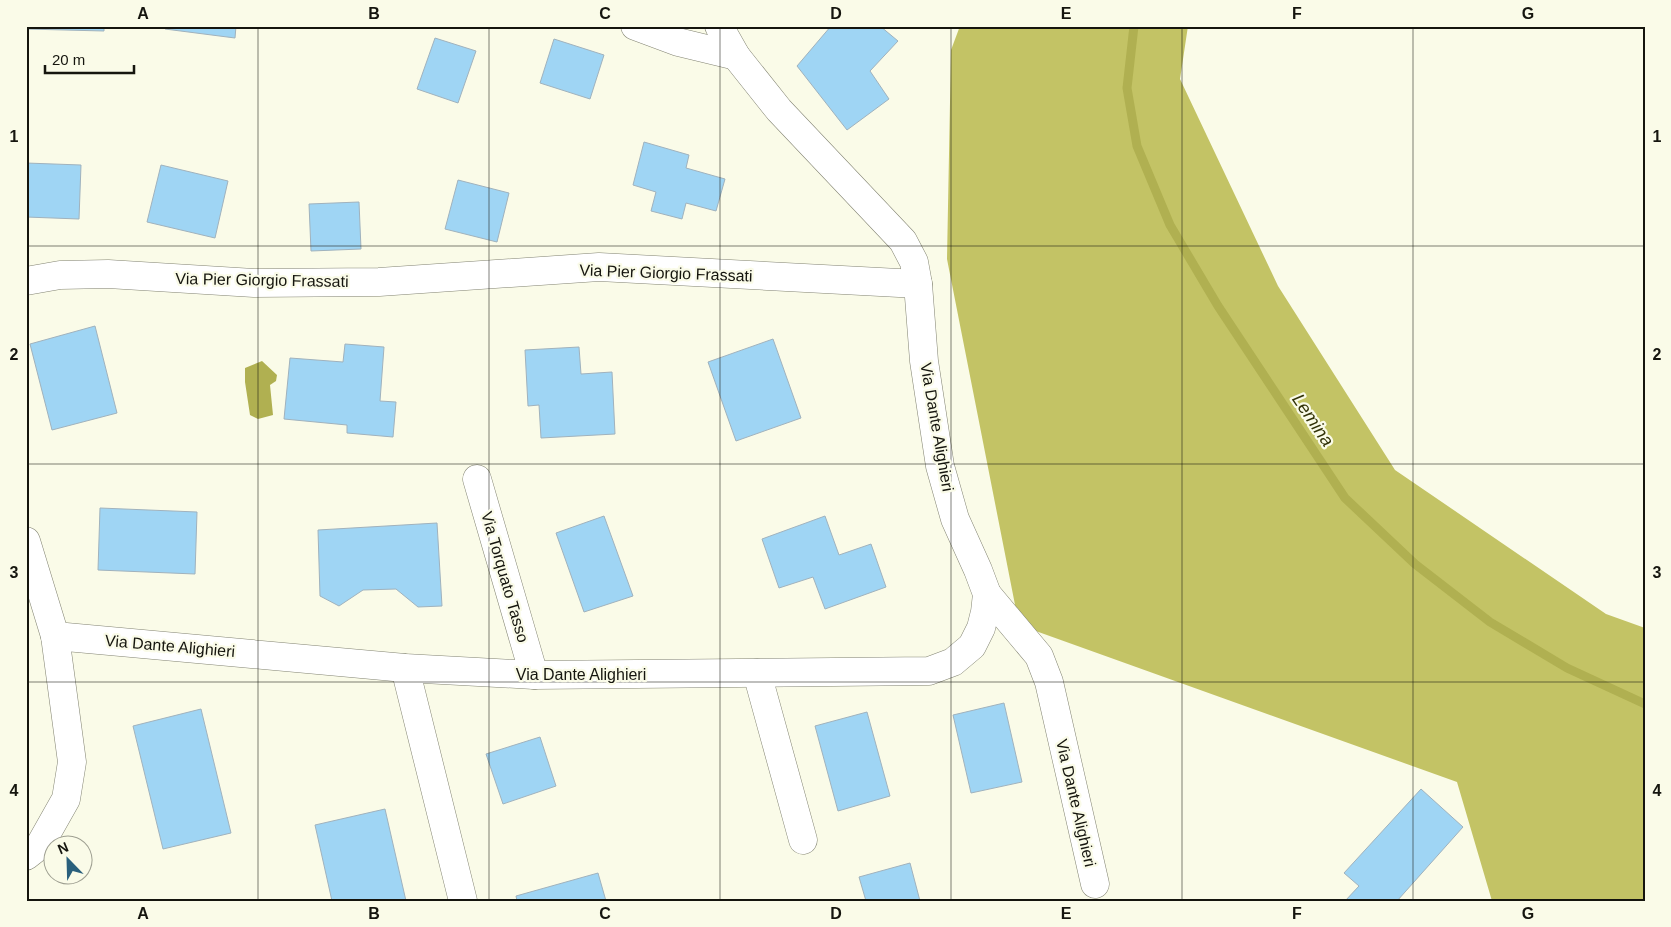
<svg xmlns="http://www.w3.org/2000/svg" width="1671" height="927" viewBox="0 0 1671 927" font-family="Helvetica,sans-serif">
<rect width="100%" height="100%" fill="#fafbe8"/>
<polygon fill="#c3c365" points="960,26 1188,26 1180,79 1278,286 1395,470 1606,614 1645,628 1645,901 1492,901 1457,782 1019,625 947,259 951,50"/>
<polygon fill="#b0b051" points="262,361 277,375 276,381 270,385 273,415 258,419 250,415 245,382 245,368"/>
<g fill="none" stroke-linecap="round" stroke-linejoin="round">
<polyline stroke="#b0b051" stroke-width="9" points="1134,26 1127,88 1137,146 1170,225 1218,306 1345,498 1415,564 1490,622 1567,668 1645,704"/>
</g>
<g fill="#9fd5f4" stroke="#a0b2bd">
<polygon points="26,26 104,26 104,31 26,29"/>
<polygon points="165,26 236,26 235,38 165,29"/>
<polygon points="831,26 880,26 898,41 870,71 889,99 847,130 797,66"/>
<polygon points="435,38 476,51 458,103 417,89"/>
<polygon points="554,39 604,55 590,99 540,83"/>
<polygon points="644,142 689,155 686,168 725,179 716,211 686,203 682,219 651,211 656,192 633,185"/>
<polygon points="26,163 81,165 79,219 26,217"/>
<polygon points="161,165 228,181 215,238 147,222"/>
<polygon points="458,180 509,193 497,242 445,229"/>
<polygon points="359,202 361,249 311,251 309,204"/>
<polygon points="95,326 117,413 52,430 30,344"/>
<polygon points="773,339 801,418 736,441 708,362"/>
<polygon points="345,344 384,347 380,401 396,402 393,437 347,433 347,425 284,419 290,358 343,362"/>
<polygon points="579,347 581,374 612,372 615,434 541,438 539,405 528,406 525,350"/>
<polygon points="100,508 197,512 195,574 98,570"/>
<polygon points="604,516 633,596 584,612 556,533"/>
<polygon points="825,516 839,555 871,544 886,587 825,609 813,577 779,588 762,539"/>
<polygon points="437,523 442,606 418,607 396,589 363,590 339,606 320,596 318,530"/>
<polygon points="1004,703 1022,782 971,793 953,715"/>
<polygon points="201,709 231,833 163,849 133,726"/>
<polygon points="867,712 890,796 838,811 815,726"/>
<polygon points="540,737 556,786 503,804 486,754"/>
<polygon points="1421,789 1463,827 1397,901 1345,901 1359,886 1344,873"/>
<polygon points="385,809 406,901 332,901 315,825"/>
<polygon points="910,863 920,901 866,901 859,877"/>
<polygon points="598,873 606,901 517,901 516,896"/>
</g>
<g fill="none" stroke-linecap="round" stroke-linejoin="round">
<defs>
<g id="street">
<polyline points="635,26 678,42 736,56"/>
<polyline points="26,281 60,275 108,274 254,283 379,282 599,267 918,284"/>
<polyline points="477,479 534,675"/>
<polyline points="26,541 55,636 72,762 66,799 40,845 26,856"/>
<polyline points="987,594 1039,656 1049,682 1095,884"/>
<polyline points="55,636 405,668 534,675 929,671 953,662 972,646 981,628 985,612 987,594 978,570 955,519 940,466 924,361 918,284 914,262 903,241 779,110 736,56 719,26"/>
<polyline points="405,668 463,901"/>
<polyline points="757,673 803,840"/>
</g>
</defs>
<use href="#street" stroke="#838473" stroke-width="29"/>
<use href="#street" stroke="#fff" stroke-width="28"/>
</g>
<path fill="none" stroke="#15150e" stroke-width="1" stroke-opacity="0.55" d="M258 26V901M489 26V901M720 26V901M951 26V901M1182 26V901M1413 26V901M26 246H1645M26 464H1645M26 682H1645"/>
<g text-anchor="middle" dominant-baseline="central" stroke-width="4.5" stroke-linejoin="round" paint-order="stroke">
<g font-size="16" fill="#15150e" stroke="#fafbe8">
<text transform="translate(666 273) rotate(2)">Via Pier Giorgio Frassati</text>
<text transform="translate(262 280) rotate(1)">Via Pier Giorgio Frassati</text>
<text transform="translate(937 427) rotate(80)">Via Dante Alighieri</text>
<text transform="translate(505 577) rotate(74)">Via Torquato Tasso</text>
<text transform="translate(170 646) rotate(5)">Via Dante Alighieri</text>
<text x="581" y="674">Via Dante Alighieri</text>
<text transform="translate(1076 803) rotate(77)">Via Dante Alighieri</text>
</g>
<g font-size="18" font-style="italic" fill="#323208" stroke="#fafbe8">
<text transform="translate(1313 420) rotate(56)">Lemina</text>
</g>
</g>
<rect width="1671" height="927" fill="none" stroke="#fafbe8" stroke-width="55"/>
<g transform="translate(68 860) rotate(337)"><circle r="24" fill="#fafbe8" stroke="#9e9f91"/>
<path d="M0-4L9 19L0 12L-9 19Z" fill="#2a607c"/>
<text y="-8" font-size="14" font-weight="bold" text-anchor="middle" fill="#15150e">N</text>
</g>
<path d="M45 65v8h89v-8" fill="none" stroke="#15150e" stroke-width="2.5"/>
<text x="52" y="65" font-size="15" fill="#15150e" stroke="#fafbe8" stroke-width="4" paint-order="stroke">20 m</text>
<rect x="28" y="28" width="1616" height="872" fill="none" stroke="#15150e" stroke-width="2"/>
<g font-size="16" text-anchor="middle" font-weight="bold" fill="#15150e">
<text x="143" y="19">A</text>
<text x="374" y="19">B</text>
<text x="605" y="19">C</text>
<text x="836" y="19">D</text>
<text x="1066" y="19">E</text>
<text x="1297" y="19">F</text>
<text x="1528" y="19">G</text>
<text x="14" y="142">1</text>
<text x="1657" y="142">1</text>
<text x="14" y="360">2</text>
<text x="1657" y="360">2</text>
<text x="14" y="578">3</text>
<text x="1657" y="578">3</text>
<text x="14" y="796">4</text>
<text x="1657" y="796">4</text>
<text x="143" y="919">A</text>
<text x="374" y="919">B</text>
<text x="605" y="919">C</text>
<text x="836" y="919">D</text>
<text x="1066" y="919">E</text>
<text x="1297" y="919">F</text>
<text x="1528" y="919">G</text>
</g>
</svg>
